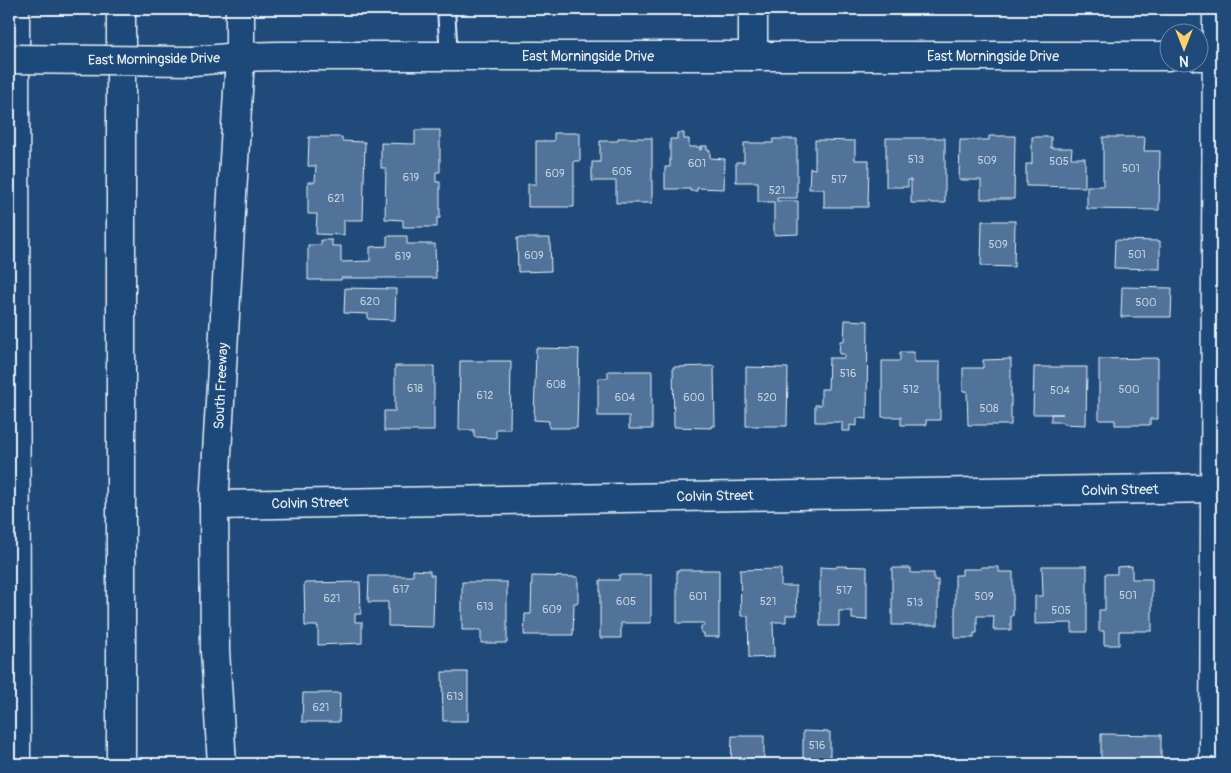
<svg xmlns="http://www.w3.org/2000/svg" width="1231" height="773" viewBox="0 0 1231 773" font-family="Pangolin,sans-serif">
<rect width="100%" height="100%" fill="#1f4a7a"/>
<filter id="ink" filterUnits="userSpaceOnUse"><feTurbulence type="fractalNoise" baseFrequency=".02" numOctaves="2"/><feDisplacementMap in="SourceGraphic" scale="10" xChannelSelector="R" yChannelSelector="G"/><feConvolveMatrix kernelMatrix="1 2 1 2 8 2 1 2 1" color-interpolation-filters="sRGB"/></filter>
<g filter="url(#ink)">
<g fill="#517399" stroke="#e8f1f8">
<polygon points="415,130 440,130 440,172 436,172 436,182 440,182 440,218 437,218 437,227 403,227 403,220 385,219 386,168 381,168 381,143 415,144"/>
<polygon points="554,133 580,133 580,161 574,161 574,207 528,207 528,184 536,184 536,141 554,141"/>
<polygon points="677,133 684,133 684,139 689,139 689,147 700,147 700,150 701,150 701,146 707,146 707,150 710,150 710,158 725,159 724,189 697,188 697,191 690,191 690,189 665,189 665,167 670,167 670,139 677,139"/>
<polygon points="989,136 1015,136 1014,199 981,199 981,180 959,180 960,140 989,140"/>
<polygon points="309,137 342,137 342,141 365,142 363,220 344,220 344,235 316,234 317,214 308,214 308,182 315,182 316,166 308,166"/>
<polygon points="1032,137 1051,137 1051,148 1072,148 1071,158 1085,158 1085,187 1026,186 1026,164 1032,164"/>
<polygon points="1103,137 1145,137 1144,151 1160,151 1159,210 1087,209 1087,186 1103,186"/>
<polygon points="618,138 652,138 652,203 616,203 616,181 592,181 592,162 600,162 600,141 618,141"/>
<polygon points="886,138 945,138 945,203 911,203 911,180 908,180 908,187 886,187"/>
<polygon points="773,139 797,139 797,198 777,198 777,201 798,201 798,234 774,235 774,202 758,202 758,182 736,182 736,162 744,162 744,143 773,143"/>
<polygon points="815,140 855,141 855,160 869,160 868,207 824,207 824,189 809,189 810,168 815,169"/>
<polygon points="982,221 1015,221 1014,267 981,266"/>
<polygon points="387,236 407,236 407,244 435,244 436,278 341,278 341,280 308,280 308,245 321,245 321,240 332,240 332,246 341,246 341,262 370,261 370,247 387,246"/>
<polygon points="517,238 550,238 551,271 518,272"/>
<polygon points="1115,240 1160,241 1160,269 1114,268"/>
<polygon points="1122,287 1172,288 1171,317 1121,317"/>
<polygon points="345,288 396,289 395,320 368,319 368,314 344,313"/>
<polygon points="845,320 868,321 867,419 857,418 857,426 850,425 850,431 842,431 842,422 815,422 815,405 821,405 821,389 828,389 829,358 844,358 844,354 839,354 840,341 844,341"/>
<polygon points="536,348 579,349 577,428 549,428 549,421 534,420"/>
<polygon points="900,352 914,352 914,362 940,362 940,420 926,420 926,425 901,425 901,417 882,417 882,361 900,361"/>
<polygon points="1158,358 1158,419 1150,419 1150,425 1115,425 1115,420 1099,420 1099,359"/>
<polygon points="1011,359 1011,425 968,425 967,391 963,391 963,368 983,368 983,360"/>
<polygon points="460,361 511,361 510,429 496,429 496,438 474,437 474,430 459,430"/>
<polygon points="395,366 434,366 434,431 384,431 384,411 395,411"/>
<polygon points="714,366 715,426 711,426 711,428 674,427 673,367"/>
<polygon points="746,367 788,368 787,426 746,426"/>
<polygon points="1034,367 1087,367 1086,425 1063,424 1063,422 1051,422 1051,414 1063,414 1033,414"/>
<polygon points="608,371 652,371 652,429 629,429 629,416 598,416 598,378 608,378"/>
<polygon points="837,566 867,567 867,620 852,619 852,611 839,611 839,626 820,626 820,567 836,568"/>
<polygon points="1042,566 1087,566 1087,632 1072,632 1072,623 1035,624 1035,596 1043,596"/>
<polygon points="1132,566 1132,579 1152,579 1152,631 1119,631 1119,645 1104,645 1104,631 1099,631 1099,610 1105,610 1105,574 1117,574 1117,567"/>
<polygon points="981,567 999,567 999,572 1013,572 1013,616 1011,616 1011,630 993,630 994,616 977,616 977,633 974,633 974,638 955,638 955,575 962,575 962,569 981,569"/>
<polygon points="892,568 911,568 911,573 934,573 934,580 938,580 938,625 892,625"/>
<polygon points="781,569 781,586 796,586 797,615 786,615 786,622 773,622 774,657 749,658 748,616 741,616 740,570"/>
<polygon points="413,570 430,571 430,575 434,575 433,627 388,626 388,602 368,602 369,576 413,576"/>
<polygon points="677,570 719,570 719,637 704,637 704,633 701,633 701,626 704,626 704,623 677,623"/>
<polygon points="619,575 651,575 651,623 621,623 621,638 600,638 600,580 619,580"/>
<polygon points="532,576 578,577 578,603 574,603 573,635 524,635 525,614 531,614"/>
<polygon points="360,582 361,614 355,614 355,622 362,622 362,643 318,645 318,626 305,626 304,583"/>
<polygon points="462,582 507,582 507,643 481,643 481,630 462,630"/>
<polygon points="442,672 468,672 468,721 443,721"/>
<polygon points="303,693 340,693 339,722 302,722"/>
<polygon points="803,731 830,732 830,758 834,758 834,764 803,764"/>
<polygon points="1101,734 1161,735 1161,764 1101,763"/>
<polygon points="732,736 764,736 764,764 731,764"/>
</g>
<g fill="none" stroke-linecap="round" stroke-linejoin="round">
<defs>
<polyline id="service" points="446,9 449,56"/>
<g id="minor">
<polyline points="753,56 753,9"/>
<polyline points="214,505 1215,488"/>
<polyline points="1214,764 1217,9"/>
</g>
<g id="tertiary">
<polyline points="1198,56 1222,56"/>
<polyline points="193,61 240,57 278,56 1168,56"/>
</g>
<polyline id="secondary" points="222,764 215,651 214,505 240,57 240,9"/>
<g id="motorway">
<polyline points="15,9 16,764"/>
<polyline points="121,9 121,764"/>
</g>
</defs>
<use href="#service" stroke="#e8f1f8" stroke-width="20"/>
<use href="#minor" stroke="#e8f1f8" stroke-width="31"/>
<use href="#tertiary" stroke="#e8f1f8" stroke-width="31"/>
<use href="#secondary" stroke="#e8f1f8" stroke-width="31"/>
<use href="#motorway" stroke="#e8f1f8" stroke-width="31"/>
<use href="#service" stroke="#1f4a7a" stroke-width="16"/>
<use href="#minor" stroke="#1f4a7a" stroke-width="28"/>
<use href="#tertiary" stroke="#1f4a7a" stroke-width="28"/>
<use href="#secondary" stroke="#1f4a7a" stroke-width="28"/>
<use href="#motorway" stroke="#1f4a7a" stroke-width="28"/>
<defs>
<polyline id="tertiary-bridge" points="9,59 193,61"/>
</defs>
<use href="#tertiary-bridge" stroke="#e8f1f8" stroke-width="31" stroke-linecap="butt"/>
<use href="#tertiary-bridge" stroke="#1f4a7a" stroke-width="28"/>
</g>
</g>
<g text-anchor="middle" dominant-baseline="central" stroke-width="4.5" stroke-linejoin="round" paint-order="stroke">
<g font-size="11" fill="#c2d2e0">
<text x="916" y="159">513</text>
<text x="987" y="160">509</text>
<text x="1059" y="161">505</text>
<text x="697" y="163">601</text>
<text x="1131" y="168">501</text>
<text x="622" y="171">605</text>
<text x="555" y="173">609</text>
<text x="411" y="177">619</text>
<text x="839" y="179">517</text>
<text x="777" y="190">521</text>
<text x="336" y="198">621</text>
<text x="998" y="244">509</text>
<text x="1137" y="254">501</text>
<text x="534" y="255">609</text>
<text x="403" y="256">619</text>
<text x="370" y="301">620</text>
<text x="1146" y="302">500</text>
<text x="848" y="373">516</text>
<text x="556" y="384">608</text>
<text x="415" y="388">618</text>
<text x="911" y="389">512</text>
<text x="1129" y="389">500</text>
<text x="1060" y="390">504</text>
<text x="485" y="395">612</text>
<text x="625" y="397">604</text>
<text x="694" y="397">600</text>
<text x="767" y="397">520</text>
<text x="989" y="408">508</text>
<text x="401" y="589">617</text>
<text x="844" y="590">517</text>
<text x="1128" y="595">501</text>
<text x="698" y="596">601</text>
<text x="984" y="596">509</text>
<text x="332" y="598">621</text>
<text x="626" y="601">605</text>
<text x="768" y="601">521</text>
<text x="915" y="602">513</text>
<text x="485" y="606">613</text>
<text x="552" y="609">609</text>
<text x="1061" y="610">505</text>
<text x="455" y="696">613</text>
<text x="321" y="707">621</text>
<text x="817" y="745">516</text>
</g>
<g font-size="14" fill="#e8f1f8" stroke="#1f4a7a">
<text x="588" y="56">East Morningside Drive</text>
<text x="993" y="56">East Morningside Drive</text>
<text transform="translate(154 59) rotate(-1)">East Morningside Drive</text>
<text transform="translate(221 386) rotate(-87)">South Freeway</text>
<text transform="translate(1120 490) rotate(-1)">Colvin Street</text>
<text transform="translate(715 496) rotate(-1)">Colvin Street</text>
<text transform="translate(310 503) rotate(-1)">Colvin Street</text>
</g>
</g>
<rect width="1231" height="773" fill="none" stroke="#1f4a7a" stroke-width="30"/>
<rect x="15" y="15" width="1201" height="743" fill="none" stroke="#e8f1f8" stroke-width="2" filter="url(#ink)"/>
<g transform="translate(1184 48) rotate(180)"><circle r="24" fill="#1f4a7a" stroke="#6f8dac"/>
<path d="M0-4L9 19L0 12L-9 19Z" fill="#ffd166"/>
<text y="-8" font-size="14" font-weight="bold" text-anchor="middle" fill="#e8f1f8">N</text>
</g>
</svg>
